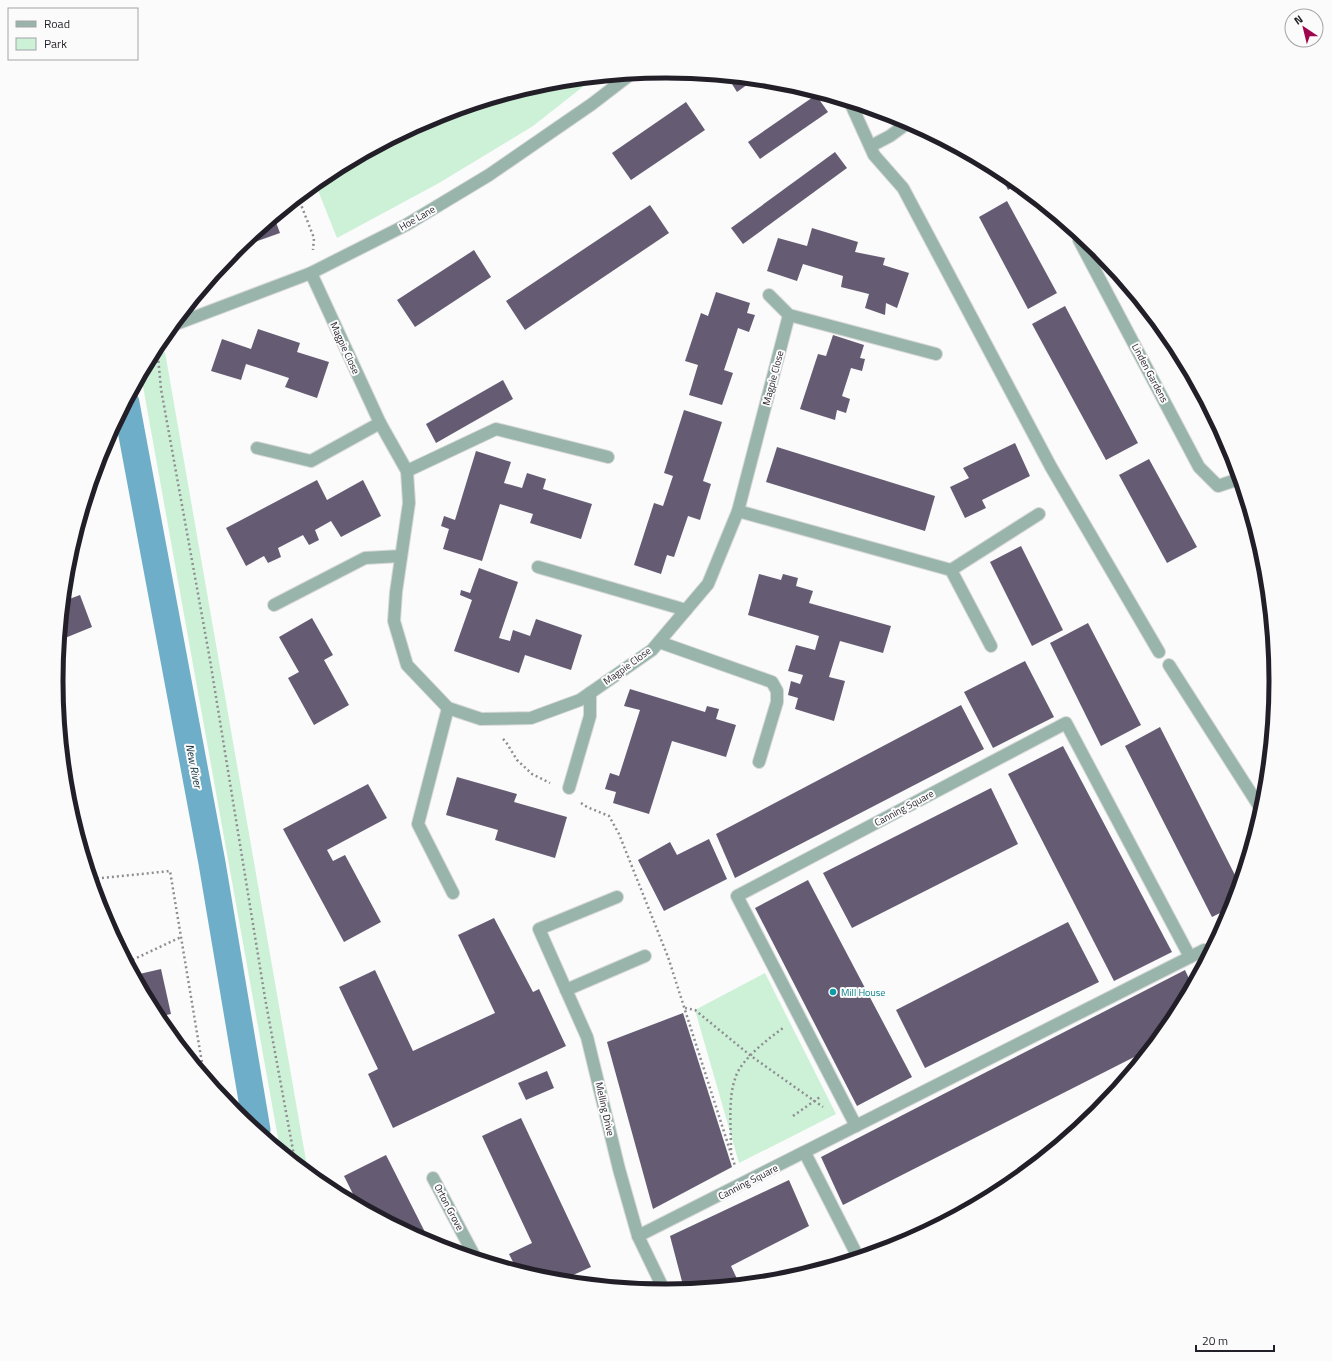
<svg xmlns="http://www.w3.org/2000/svg" width="1332" height="1361" viewBox="0 0 1332 1361" font-family="'Titillium Web',sans-serif">
<rect width="100%" height="100%" fill="#fbfbfb"/>
<g fill="#ccf1d7">
<polygon points="594,78 533,126 439,183 337,238 315,183 327,173 433,117 547,82"/>
<polygon points="165,352 308,1172 280,1149 141,375 148,361"/>
<polygon points="765,973 836,1114 739,1163 695,1010"/>
</g>
<g fill="none" stroke-linecap="round" stroke-linejoin="round">
<polyline stroke="#6eaec9" stroke-width="27" points="126,403 212,863 257,1130"/>
</g>
<g fill="#655c73">
<polygon points="727,76 755,79 737,92"/>
<polygon points="816,95 828,112 760,159 748,142"/>
<polygon points="686,102 705,130 631,180 612,153"/>
<polygon points="835,152 847,168 743,244 731,228"/>
<polygon points="998,169 1005,173 1018,184 1008,190"/>
<polygon points="1007,201 1057,293 1028,309 979,217"/>
<polygon points="650,205 669,233 525,330 506,301"/>
<polygon points="274,217 280,233 235,249"/>
<polygon points="812,228 858,242 855,252 885,258 883,265 909,273 897,308 886,303 885,315 865,308 869,294 841,287 843,276 803,264 797,281 767,271 778,238 807,246"/>
<polygon points="474,250 491,277 415,327 397,300"/>
<polygon points="716,292 750,303 747,313 755,315 749,332 738,328 724,370 733,373 722,405 689,395 698,365 685,361 701,313 708,316"/>
<polygon points="1065,306 1138,443 1106,460 1032,324"/>
<polygon points="258,329 300,343 297,352 329,362 317,398 285,387 289,378 246,364 241,380 211,371 222,339 251,349"/>
<polygon points="833,335 864,345 860,358 865,359 862,371 851,368 842,396 850,399 846,413 837,410 835,420 800,409 818,354 826,356"/>
<polygon points="1169,336 1173,342 1191,375 1189,376"/>
<polygon points="503,380 513,399 436,443 426,424"/>
<polygon points="684,410 722,422 703,481 711,484 700,520 688,516 674,557 667,555 661,574 634,565 654,503 663,506 673,476 664,473"/>
<polygon points="1015,443 1030,476 982,500 986,508 965,518 950,487 969,478 963,468"/>
<polygon points="777,447 935,496 925,531 766,482"/>
<polygon points="476,451 511,462 504,483 522,488 527,473 546,479 543,489 592,504 581,539 530,523 533,514 500,504 482,561 443,549 449,529 441,526 444,516 455,520"/>
<polygon points="1149,459 1197,547 1167,563 1119,475"/>
<polygon points="317,480 327,500 363,480 381,516 341,537 331,521 315,530 319,540 309,545 303,535 278,548 281,557 268,563 264,556 246,566 226,528"/>
<polygon points="1021,546 1063,630 1032,646 990,562"/>
<polygon points="479,568 518,582 499,638 510,641 513,630 530,636 536,619 582,635 571,670 525,655 519,673 454,651 472,600 460,595 461,590 470,593"/>
<polygon points="759,574 781,580 783,574 798,578 796,586 813,591 809,603 891,626 883,653 840,641 829,677 845,681 834,721 795,709 798,698 788,695 791,681 800,684 803,675 788,671 796,645 815,650 819,636 748,615"/>
<polygon points="80,595 92,627 65,638 61,629 64,601"/>
<polygon points="312,618 333,655 324,660 349,705 314,725 288,678 299,672 279,637"/>
<polygon points="1088,623 1141,725 1101,746 1050,643"/>
<polygon points="1025,661 1054,717 993,748 964,692"/>
<polygon points="630,689 705,712 707,706 719,709 716,719 736,725 726,757 672,741 649,814 613,803 616,792 605,789 610,773 619,776 640,710 624,706"/>
<polygon points="961,705 984,749 735,878 716,834"/>
<polygon points="1160,727 1239,883 1232,907 1212,917 1125,746"/>
<polygon points="1063,746 1172,952 1114,981 1008,774"/>
<polygon points="457,777 517,794 514,802 567,817 555,858 495,840 498,830 446,815"/>
<polygon points="368,784 387,818 327,850 333,861 345,855 381,922 344,942 283,829"/>
<polygon points="991,788 1018,844 852,928 823,873"/>
<polygon points="709,839 727,879 664,911 638,860 670,842 677,855"/>
<polygon points="808,880 912,1077 857,1106 755,908"/>
<polygon points="494,918 533,992 539,989 566,1046 393,1128 368,1074 378,1069 339,987 375,970 413,1051 495,1013 458,935"/>
<polygon points="1068,922 1099,982 925,1068 896,1010"/>
<polygon points="161,969 171,1014 157,1017 135,975"/>
<polygon points="1185,970 1192,985 1173,1020 1148,1050 843,1205 821,1157"/>
<polygon points="683,1013 732,1167 653,1209 607,1042"/>
<polygon points="547,1071 554,1088 526,1100 518,1083"/>
<polygon points="521,1118 591,1267 562,1280 547,1279 517,1270 509,1254 532,1243 482,1136"/>
<polygon points="386,1155 430,1242 358,1204 344,1176"/>
<polygon points="789,1180 809,1226 731,1266 739,1283 684,1289 670,1236"/>
<polygon points="924,1228 925,1230 899,1244 890,1247 888,1244"/>
</g>
<g fill="none" stroke-linecap="round" stroke-linejoin="round">
<defs>
<g id="minor">
<polyline points="850,102 874,155 903,188 1051,467 1159,652"/>
<polyline points="871,146 890,136 909,122"/>
<polyline points="1080,235 1079,240 1199,467 1218,486 1239,479"/>
<polyline points="311,273 380,423 407,471 409,503 396,592 394,621 407,665 448,708 481,719 531,718 580,700 652,650 708,584 738,511 789,315"/>
<polyline points="769,295 789,315 936,354"/>
<polyline points="171,326 311,273 406,225 489,175 592,104 631,74"/>
<polyline points="257,448 311,461 380,423"/>
<polyline points="407,471 496,429 608,457"/>
<polyline points="738,511 951,570 991,646"/>
<polyline points="538,567 686,610"/>
<polyline points="951,570 1039,514"/>
<polyline points="274,605 365,558 401,556"/>
<polyline points="659,642 772,682 777,691 777,702 759,762"/>
<polyline points="1169,665 1261,809"/>
<polyline points="448,708 418,824 453,893"/>
<polyline points="569,788 590,716 590,693"/>
<polyline points="617,897 539,929 587,1037 619,1169 638,1236 664,1290"/>
<polyline points="566,990 645,956"/>
<polyline points="856,1126 737,896 1066,723 1190,957"/>
<polyline points="805,1153 858,1257"/>
<polyline points="433,1178 475,1257"/>
<polyline points="638,1236 1204,950 1207,956"/>
</g>
</defs>
<use href="#minor" stroke="#d8d8d9" stroke-width="14"/>
<g stroke="#8f8d92" stroke-width="2.5" stroke-dasharray="2 3" stroke-linecap="butt">
<polyline points="298,197 314,238 313,250"/>
<polyline points="157,346 161,389 210,660 265,998 295,1161"/>
<polyline points="503,739 506,742 517,760 532,774 550,783"/>
<polyline points="581,803 587,807 609,816 619,834 668,957 735,1166"/>
<polyline points="92,879 170,871 204,1075"/>
<polyline points="128,962 181,937"/>
<polyline points="685,1008 695,1010 751,1056 823,1107"/>
<polyline points="194,1062 202,1063"/>
<polyline points="793,1116 820,1097"/>
<path d="M731 1150C731 1129 728 1098 735 1079 740 1060 768 1039 783 1028"/>
</g>
<use href="#minor" stroke="#99b5ab" stroke-width="12"/>
</g>
<circle fill="#0f9aa8" stroke="#fbfbfb" stroke-width="1.5" cx="833" cy="992" r="4"/>
<g text-anchor="middle" dominant-baseline="central" stroke-width="4" stroke-linejoin="round" paint-order="stroke">
<g font-size="10" fill="#231f29" stroke="#fbfbfb">
<text transform="translate(417 218) rotate(-30)">Hoe Lane</text>
<text transform="translate(345 348) rotate(65)">Magpie Close</text>
<text transform="translate(1150 373) rotate(62)">Linden Gardens</text>
<text transform="translate(773 378) rotate(-75)">Magpie Close</text>
<text transform="translate(627 666) rotate(-36)">Magpie Close</text>
<text transform="translate(904 808) rotate(-28)">Canning Square</text>
<text transform="translate(605 1109) rotate(77)">Melling Drive</text>
<text transform="translate(748 1182) rotate(-27)">Canning Square</text>
<text transform="translate(449 1207) rotate(62)">Orton Grove</text>
</g>
<g font-size="10" fill="#0d838f" stroke="#fbfbfb" text-anchor="start">
<text x="841" y="992">Mill House</text>
</g>
<g font-size="11" font-style="italic" fill="#12303d" stroke="#fbfbfb">
<text transform="translate(194 766) rotate(79)">New River</text>
</g>
</g>
<path d="M0 0H1332V1361H0ZM63 681a603 603 0 1 1 1206 0a603 603 0 1 1-1206 0Z" fill="#fbfbfb" fill-rule="evenodd"/>
<path fill="none" stroke="#231f29" stroke-width="5" d="M63 681a603 603 0 1 1 1206 0a603 603 0 1 1-1206 0Z"/>
<rect x="8" y="8" width="130" height="52" fill="#fbfbfb" stroke="#a5a3a7"/>
<rect x="16" y="21" width="20" height="6" fill="#99b5ab" stroke="#a5a3a7"/>
<text x="44" y="28" font-size="12" fill="#231f29">Road</text>
<rect x="16" y="38" width="20" height="12" fill="#ccf1d7" stroke="#a5a3a7"/>
<text x="44" y="48" font-size="12" fill="#231f29">Park</text>
<g transform="translate(1304 28) rotate(325)"><circle r="19" fill="#fbfbfb" stroke="#a5a3a7"/>
<path d="M0-3L7 15L0 10L-7 15Z" fill="#9f054c"/>
<text y="-6" font-size="11" font-weight="bold" text-anchor="middle" fill="#231f29">N</text>
</g>
<path d="M1196 1345v6h78v-6" fill="none" stroke="#231f29" stroke-width="2"/>
<text x="1202" y="1345" font-size="12" fill="#231f29" stroke="#fbfbfb" stroke-width="3" paint-order="stroke">20 m</text>
</svg>
